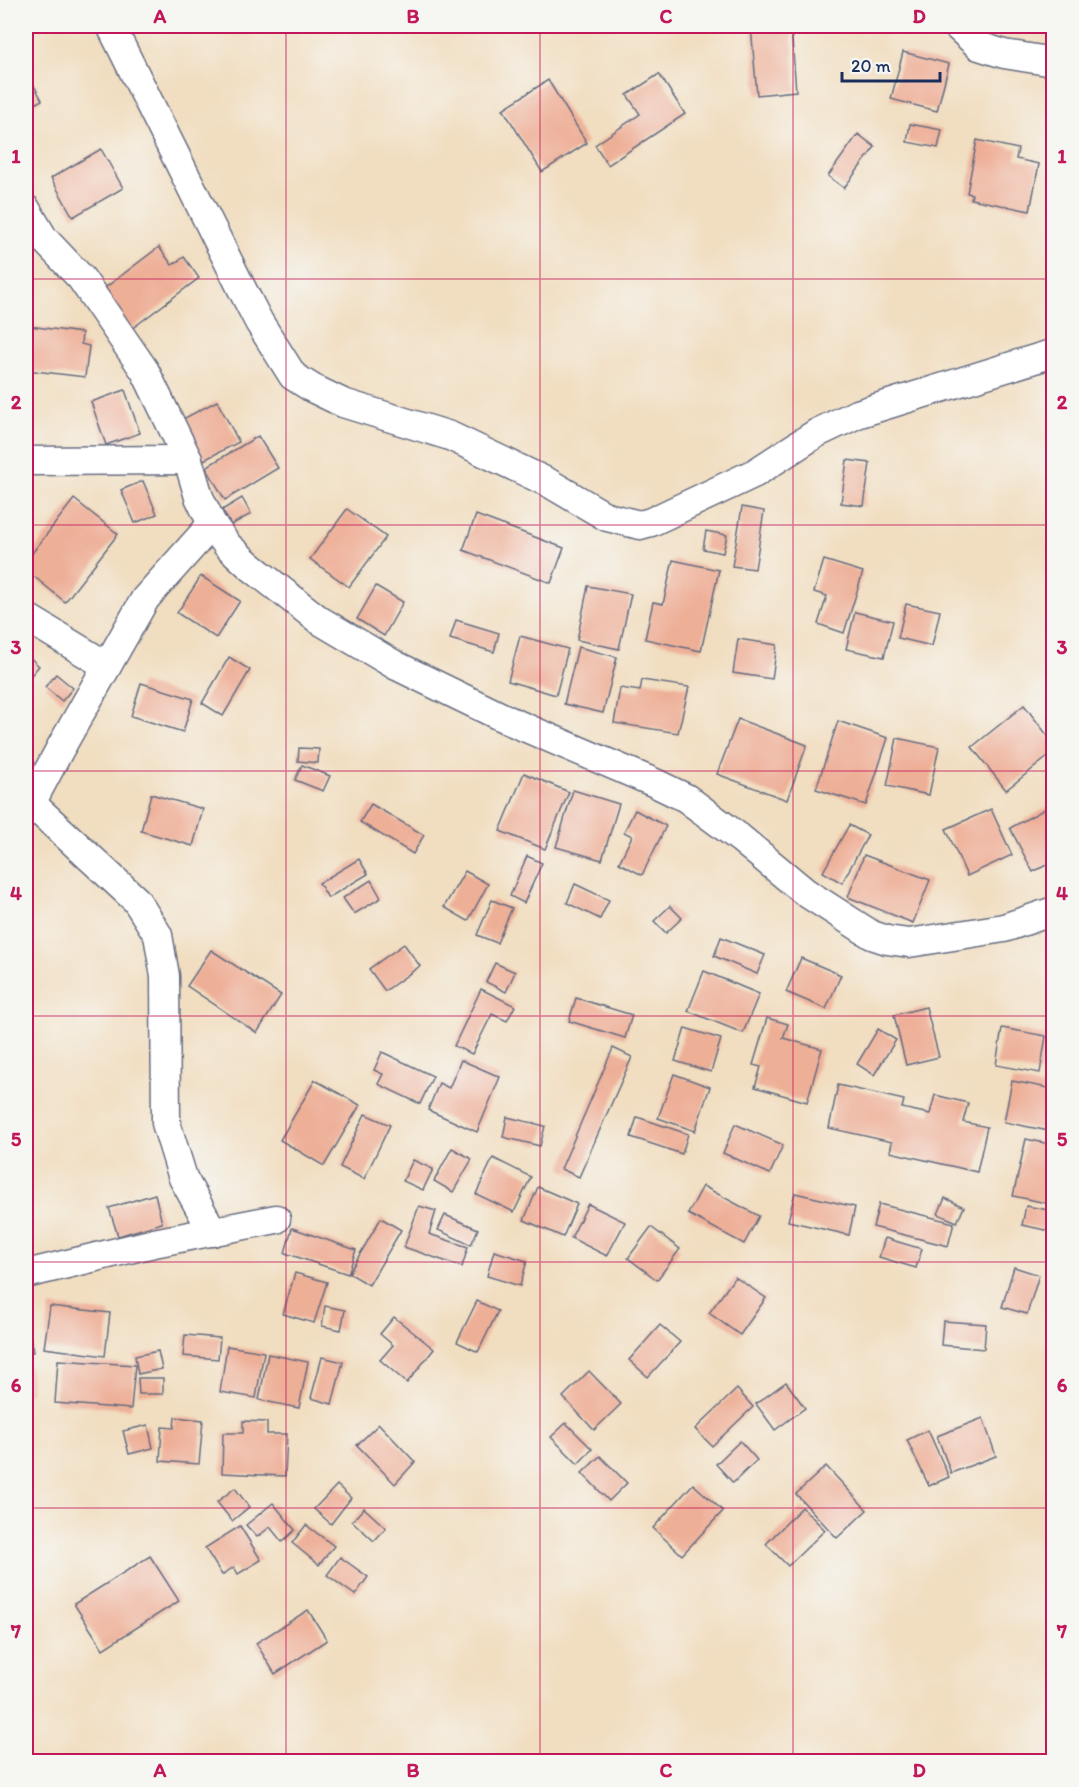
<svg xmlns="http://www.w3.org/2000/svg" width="1079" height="1787" viewBox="0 0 1079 1787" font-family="Itim,sans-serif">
<rect width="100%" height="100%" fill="#f6f6f2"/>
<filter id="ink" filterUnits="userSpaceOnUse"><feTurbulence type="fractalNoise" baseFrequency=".0167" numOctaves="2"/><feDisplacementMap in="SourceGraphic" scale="12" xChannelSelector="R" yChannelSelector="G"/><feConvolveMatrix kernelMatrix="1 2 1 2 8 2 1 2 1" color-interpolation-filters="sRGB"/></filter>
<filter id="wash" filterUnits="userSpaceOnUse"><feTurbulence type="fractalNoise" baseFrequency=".008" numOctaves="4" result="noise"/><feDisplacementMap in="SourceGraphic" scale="24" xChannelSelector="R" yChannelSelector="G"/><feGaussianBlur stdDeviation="1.35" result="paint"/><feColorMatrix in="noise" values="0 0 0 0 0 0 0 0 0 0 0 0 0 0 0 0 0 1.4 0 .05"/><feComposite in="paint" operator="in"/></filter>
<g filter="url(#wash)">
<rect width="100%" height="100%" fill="#f1ddbf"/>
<g id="blocks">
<g fill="#eeaf97">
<polygon points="751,26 791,26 796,91 757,95"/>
<polygon points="903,52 949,64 937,111 891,99"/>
<polygon points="26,71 42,100 26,109"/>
<polygon points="659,74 685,114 608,165 595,145 640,114 627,95"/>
<polygon points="548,80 587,143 542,172 503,109"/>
<polygon points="910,124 942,130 938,148 907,142"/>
<polygon points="858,134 875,147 844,188 828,176"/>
<polygon points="977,140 1018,149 1016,159 1039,164 1030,211 971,199 972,194 967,193"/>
<polygon points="101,149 123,188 73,217 51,178"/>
<polygon points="159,247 172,265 184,257 199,278 130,330 101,291"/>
<polygon points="29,326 82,333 81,344 89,346 85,377 26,370"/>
<polygon points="125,390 140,433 106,445 91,402"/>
<polygon points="217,401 239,442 202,461 181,420"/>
<polygon points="258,436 278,468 225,500 206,467"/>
<polygon points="847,460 870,463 864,506 841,503"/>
<polygon points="143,481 157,514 135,523 121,490"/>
<polygon points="242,498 251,514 231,525 222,510"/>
<polygon points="74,499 118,534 65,602 26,570 26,561"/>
<polygon points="742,507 764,511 755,569 732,566"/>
<polygon points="347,509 386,537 349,587 310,559"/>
<polygon points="476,515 564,548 551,583 463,550"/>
<polygon points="706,531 727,535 723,553 703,549"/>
<polygon points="673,560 719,570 701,651 645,639 653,602 663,604"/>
<polygon points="824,560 863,572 844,633 818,624 827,596 814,592"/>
<polygon points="201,576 240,601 216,638 177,613"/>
<polygon points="376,586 403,602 384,636 357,619"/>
<polygon points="588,586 631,594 619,649 577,640"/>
<polygon points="906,604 940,611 932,646 898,638"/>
<polygon points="855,612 893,621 884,657 846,649"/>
<polygon points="456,620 499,633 494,652 450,639"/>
<polygon points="520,636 568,649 556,695 508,681"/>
<polygon points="738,639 777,645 772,679 733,673"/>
<polygon points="578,647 617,657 603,713 564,704"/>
<polygon points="26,654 39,666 26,681"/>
<polygon points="229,657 250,670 223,716 202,703"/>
<polygon points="56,674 73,688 62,701 45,687"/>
<polygon points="642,680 689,687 678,733 614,723 620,688 640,691"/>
<polygon points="141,683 193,699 183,732 131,716"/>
<polygon points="1024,705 1054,744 1054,752 1006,790 972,747"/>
<polygon points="738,719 807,745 787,800 717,774"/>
<polygon points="838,721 888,738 866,805 816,789"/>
<polygon points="897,738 939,747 929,795 887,786"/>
<polygon points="299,748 319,749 318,763 298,761"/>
<polygon points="302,765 330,776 323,791 295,780"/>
<polygon points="524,773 569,792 545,849 500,831"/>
<polygon points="573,790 619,804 602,860 556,847"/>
<polygon points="151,794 203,809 193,846 141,831"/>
<polygon points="371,804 424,835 413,854 360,822"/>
<polygon points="1054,804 1054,861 1033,872 1010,828"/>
<polygon points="991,809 1012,855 967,876 946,829"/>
<polygon points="635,810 666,826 642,875 619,863 632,836 624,832"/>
<polygon points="849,825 868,835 842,883 823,872"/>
<polygon points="864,855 930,880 913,923 848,897"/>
<polygon points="527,856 542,863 524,903 510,896"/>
<polygon points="359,859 368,874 328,898 319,883"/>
<polygon points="465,871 488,884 468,921 444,907"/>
<polygon points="371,880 381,898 354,914 343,898"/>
<polygon points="575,884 609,900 600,919 567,903"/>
<polygon points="492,900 512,908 497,943 477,935"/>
<polygon points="670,906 682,918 666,933 654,921"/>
<polygon points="721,937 765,955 757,974 714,956"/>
<polygon points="404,944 420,966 385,991 369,969"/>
<polygon points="211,950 281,995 257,1033 187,986"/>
<polygon points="801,958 841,975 826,1009 786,992"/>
<polygon points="495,963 515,972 506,992 486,982"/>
<polygon points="704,971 759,994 743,1033 688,1011"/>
<polygon points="481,989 515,1006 507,1021 492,1014 472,1054 454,1046"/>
<polygon points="576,998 632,1015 625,1038 569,1021"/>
<polygon points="926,1007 939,1057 906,1065 894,1015"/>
<polygon points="767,1018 788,1024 783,1038 822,1049 807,1102 755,1087 761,1067 753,1065"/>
<polygon points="685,1028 721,1039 711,1072 675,1061"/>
<polygon points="1002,1028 1046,1036 1040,1073 996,1065"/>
<polygon points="878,1029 896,1040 874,1075 857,1064"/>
<polygon points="613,1048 632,1057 579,1177 561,1169"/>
<polygon points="382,1052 433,1076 420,1104 378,1084 383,1074 374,1070"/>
<polygon points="461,1060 500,1077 477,1132 428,1110 439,1083 449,1088"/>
<polygon points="674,1074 710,1087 695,1131 658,1118"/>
<polygon points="315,1080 360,1105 324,1166 280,1140"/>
<polygon points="1012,1081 1054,1089 1054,1132 1004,1122"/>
<polygon points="838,1085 904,1100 902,1108 930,1114 935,1095 968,1103 963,1122 987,1127 977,1172 890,1152 892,1142 829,1128"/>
<polygon points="365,1114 390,1125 364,1179 340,1167"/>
<polygon points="507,1117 545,1126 540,1146 503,1137"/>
<polygon points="637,1117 688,1134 682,1154 631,1137"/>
<polygon points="735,1124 783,1145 770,1174 723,1153"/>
<polygon points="1026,1139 1054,1145 1054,1191 1051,1204 1013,1196"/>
<polygon points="452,1148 472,1159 453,1192 434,1181"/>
<polygon points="493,1158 531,1177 514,1212 476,1194"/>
<polygon points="413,1160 433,1169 423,1190 403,1181"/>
<polygon points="703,1186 759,1216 744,1244 688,1214"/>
<polygon points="538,1187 577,1204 563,1237 524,1220"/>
<polygon points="795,1193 855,1207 849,1235 788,1221"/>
<polygon points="155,1194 162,1223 118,1236 109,1208"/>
<polygon points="945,1198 964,1207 957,1222 938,1214"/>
<polygon points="588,1204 625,1222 607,1256 571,1238"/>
<polygon points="879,1204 954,1223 948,1246 873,1227"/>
<polygon points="419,1206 436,1211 429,1234 468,1247 462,1267 404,1247"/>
<polygon points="1026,1206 1054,1211 1054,1232 1022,1225"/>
<polygon points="445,1215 478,1229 471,1245 438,1230"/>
<polygon points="381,1218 401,1230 369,1285 349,1273"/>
<polygon points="651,1227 680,1249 657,1280 628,1258"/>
<polygon points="292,1228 356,1250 348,1274 285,1253"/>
<polygon points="885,1238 922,1249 916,1268 879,1257"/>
<polygon points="494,1251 527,1261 520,1286 487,1276"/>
<polygon points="1014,1267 1039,1275 1027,1314 1002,1307"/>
<polygon points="295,1273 327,1282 314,1323 283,1314"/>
<polygon points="735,1277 766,1298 740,1335 709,1313"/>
<polygon points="477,1301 498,1311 478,1352 457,1342"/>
<polygon points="50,1306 110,1313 105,1356 44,1348"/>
<polygon points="325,1306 345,1310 341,1330 322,1326"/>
<polygon points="26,1311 33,1352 26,1354"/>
<polygon points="394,1317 434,1349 407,1383 380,1360 393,1345 380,1334"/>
<polygon points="943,1321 986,1324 984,1349 941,1345"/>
<polygon points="660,1325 680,1342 648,1377 629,1360"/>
<polygon points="185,1335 220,1338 218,1359 183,1356"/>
<polygon points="227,1346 264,1352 256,1398 220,1392"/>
<polygon points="158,1351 162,1369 138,1374 135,1356"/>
<polygon points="268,1354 308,1362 299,1408 259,1400"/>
<polygon points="322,1357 343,1362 332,1404 311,1398"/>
<polygon points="58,1360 135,1365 131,1409 55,1403"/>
<polygon points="29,1365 32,1393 26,1394 26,1366"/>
<polygon points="589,1371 621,1404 594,1430 563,1397"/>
<polygon points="138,1378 163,1378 163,1394 139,1394"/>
<polygon points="786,1382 805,1408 775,1430 756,1404"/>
<polygon points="737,1389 753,1407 712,1446 695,1429"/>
<polygon points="175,1417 203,1420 199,1464 160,1461 162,1427 174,1428"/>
<polygon points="983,1418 996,1456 951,1473 937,1436"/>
<polygon points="243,1421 267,1422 267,1434 287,1434 285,1476 222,1473 223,1433 243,1433"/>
<polygon points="566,1423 592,1449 578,1464 551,1437"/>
<polygon points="379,1424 415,1462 395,1484 357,1445"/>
<polygon points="148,1425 153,1448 129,1454 123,1431"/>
<polygon points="928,1430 949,1477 929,1486 907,1440"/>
<polygon points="740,1441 757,1460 733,1483 716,1464"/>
<polygon points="600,1456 627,1483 609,1501 582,1473"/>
<polygon points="826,1466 867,1510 837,1538 796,1494"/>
<polygon points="693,1484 723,1511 682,1555 653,1528"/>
<polygon points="337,1485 351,1498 331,1524 314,1509"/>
<polygon points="235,1488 249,1507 232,1521 217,1502"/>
<polygon points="273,1503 295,1530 282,1542 270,1527 257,1537 246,1525"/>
<polygon points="802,1507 825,1530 788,1566 766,1544"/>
<polygon points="364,1508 386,1528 374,1541 352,1521"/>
<polygon points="306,1525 334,1546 319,1565 292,1543"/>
<polygon points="240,1526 261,1560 238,1574 234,1567 222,1575 205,1548"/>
<polygon points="150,1556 179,1601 103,1649 74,1604"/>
<polygon points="340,1557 368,1577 355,1595 327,1575"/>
<polygon points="308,1610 327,1640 275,1674 256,1643"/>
</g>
</g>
</g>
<g filter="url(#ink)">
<use href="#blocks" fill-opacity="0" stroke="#666c80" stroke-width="1.5"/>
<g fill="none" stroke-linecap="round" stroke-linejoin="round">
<defs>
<g id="street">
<polyline points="111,26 242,289 259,322 293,376 312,388 343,403 450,436 549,483 607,517 640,525 651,522 755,473 817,433 857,414 1054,353"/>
<polyline points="957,26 979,46 1004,54 1054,62"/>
<polyline points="26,209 44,239 81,278 145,371 188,460 199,497 212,524 227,545 250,566 319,620 395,665 510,721 655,783 686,798 741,839 805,892 872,935 887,940 909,943 1004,928 1054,911"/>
<polyline points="26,461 188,460"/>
<polyline points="26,617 107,666"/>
<polyline points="31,803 136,900 158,935 165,976 166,1123 183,1178 213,1232"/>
<polyline points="26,813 61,747 145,599 212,524"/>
<polyline points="26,1274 154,1243 276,1219"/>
</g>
</defs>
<use href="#street" stroke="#666c80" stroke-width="31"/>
<use href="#street" stroke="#fff" stroke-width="28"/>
</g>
</g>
<path fill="none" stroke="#c2185b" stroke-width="1.5" stroke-opacity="0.55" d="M286 26V1762M540 26V1762M793 26V1762M26 279H1054M26 525H1054M26 771H1054M26 1016H1054M26 1262H1054M26 1508H1054"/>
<rect width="1079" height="1787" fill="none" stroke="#f6f6f2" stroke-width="66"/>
<path d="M842 72v9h98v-9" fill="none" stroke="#1b2f5e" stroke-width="3"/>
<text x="851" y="72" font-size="18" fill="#1b2f5e" stroke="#f6f6f2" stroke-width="4.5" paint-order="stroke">20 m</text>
<rect x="33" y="33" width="1013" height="1721" fill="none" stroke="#c2185b" stroke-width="2"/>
<g font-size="20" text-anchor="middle" font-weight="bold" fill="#c2185b">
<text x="160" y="23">A</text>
<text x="413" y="23">B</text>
<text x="666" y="23">C</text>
<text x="919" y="23">D</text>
<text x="16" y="163">1</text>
<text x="1062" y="163">1</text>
<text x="16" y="409">2</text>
<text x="1062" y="409">2</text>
<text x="16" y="654">3</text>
<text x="1062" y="654">3</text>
<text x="16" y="900">4</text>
<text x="1062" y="900">4</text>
<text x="16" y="1146">5</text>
<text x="1062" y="1146">5</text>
<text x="16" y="1392">6</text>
<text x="1062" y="1392">6</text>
<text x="16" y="1638">7</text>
<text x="1062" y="1638">7</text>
<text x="160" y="1777">A</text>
<text x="413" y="1777">B</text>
<text x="666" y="1777">C</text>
<text x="919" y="1777">D</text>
</g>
</svg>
